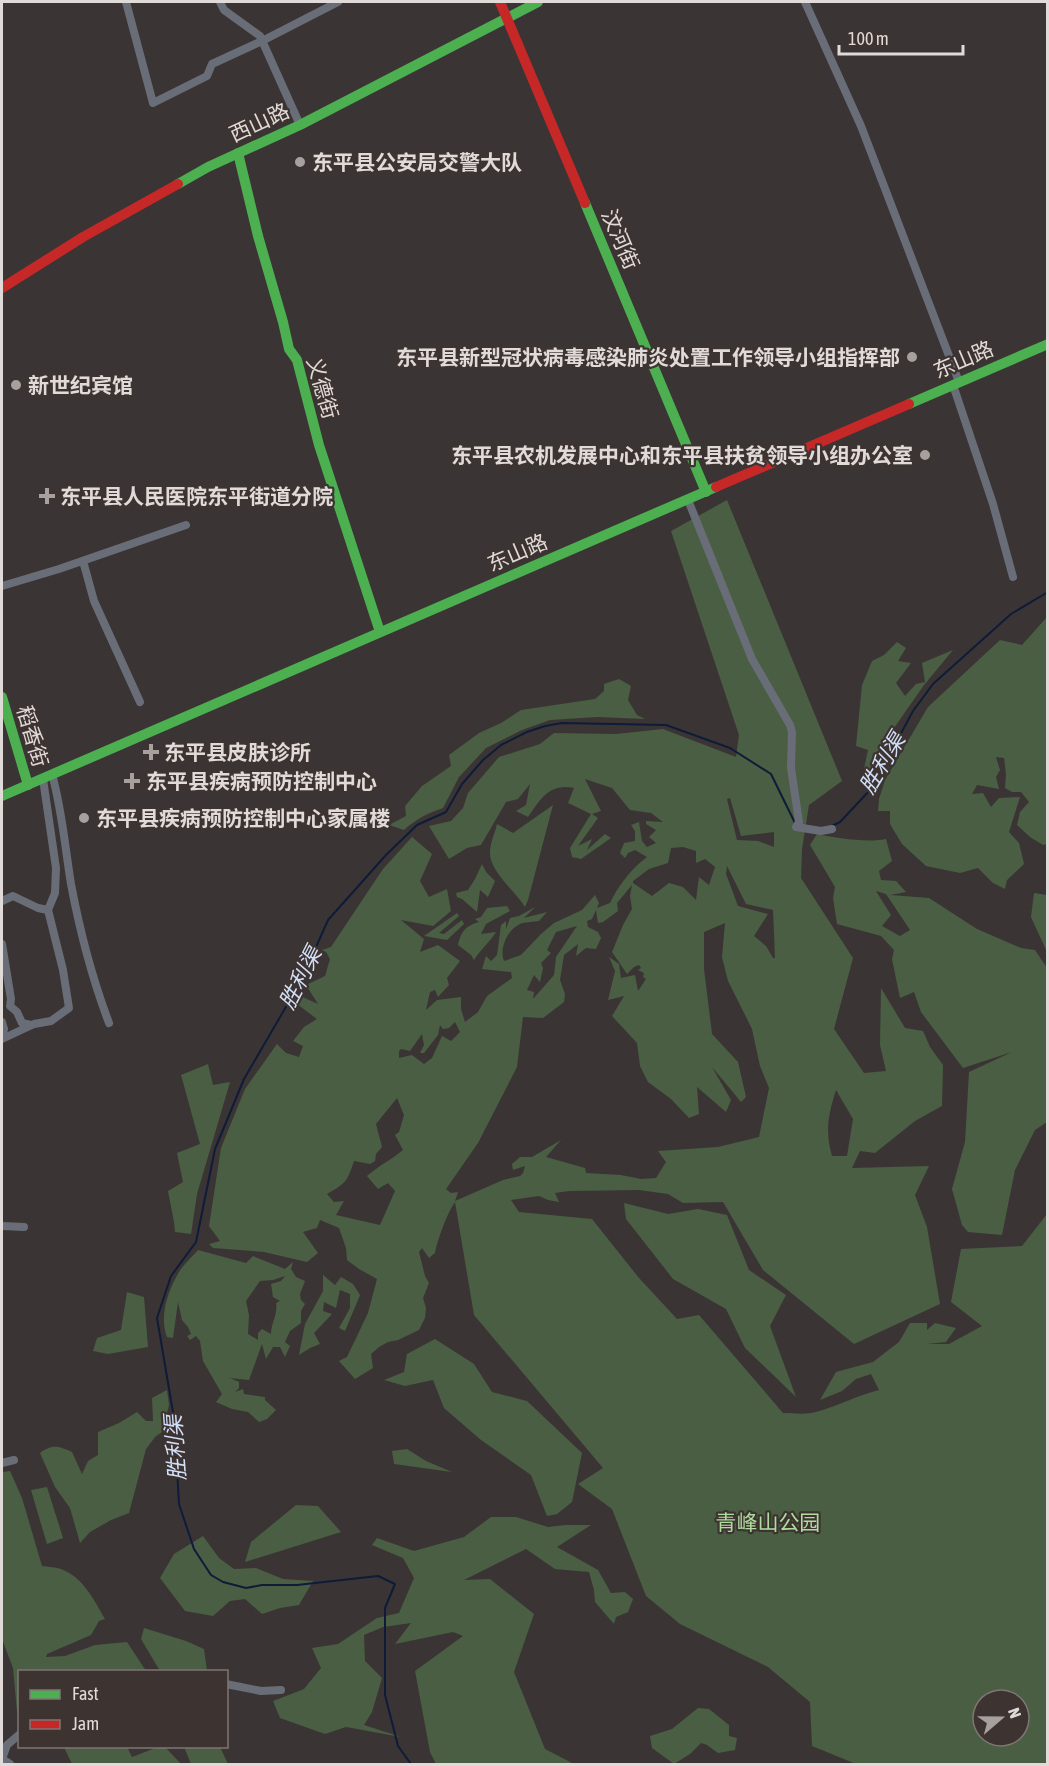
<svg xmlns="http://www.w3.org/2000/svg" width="1049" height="1766" viewBox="0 0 1049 1766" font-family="'Asap Condensed','Noto Sans SC',sans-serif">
<rect width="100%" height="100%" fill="#3a3534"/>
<g fill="#4a5e43" fill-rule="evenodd">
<path d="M727 500 842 781 809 805 802 849 801 878 853 958 834 1029 864 1073 886 1071 880 1045 881 988 905 1028 923 1031 930 1047 943 1065 942 1106 915 1121 875 1153 860 1151 852 1168 929 1166 915 1195 927 1227 940 1304 854 1344 763 1270 723 1202 683 1203 668 1194 639 1190 569 1191 555 1193 559 1202 548 1200 539 1196 511 1200 519 1212 592 1219 639 1278 677 1319 699 1315 783 1413C793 1413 806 1415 816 1412 838 1406 858 1395 879 1390L871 1374 856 1379 842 1391 820 1400 836 1372 873 1362 899 1342 910 1323H927V1330L935 1323 956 1328 946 1342 927 1344H949L982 1326 951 1302 961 1249 1022 1246 1047 1214V1764H856L812 1746 810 1702 768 1667 680 1624 646 1596 612 1509 578 1484 603 1468 474 1315 455 1202C448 1211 437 1241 435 1253L429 1258 422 1248 419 1252 425 1276 429 1283 423 1298 426 1308 425 1318 419 1330 398 1340 388 1342 379 1347 371 1354 373 1368 355 1379 339 1361 347 1357 368 1313 377 1279 359 1269 347 1260 346 1248 339 1228 320 1220 317 1228 303 1232 318 1253 307 1262 264 1252 213 1248 209 1244 220 1241 209 1226 221 1148 245 1089 277 1044 286 1053 299 1057 303 1046 293 1041 304 1027 317 1019 293 1001 298 995 318 1004 306 985 325 976 330 959 326 952 322 950 331 947 383 869 412 837 432 854 420 881 429 897 447 889 451 911 433 926 401 920 424 939 420 952 438 945 460 961 447 978 449 985 438 997 435 990 430 992 426 1010 437 1000 461 997V1009L465 1022 478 1012 487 996 512 978 511 972 482 969 486 956 491 961 497 955 501 925 506 921V929L510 918 519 916 535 907 524 918 547 912 539 921C533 922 525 922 520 924 507 930 499 949 504 961L521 955 541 934 554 923 582 910 595 895 599 903 597 908 610 903C618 886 631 869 647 857L635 850 628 853 625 858 620 853 624 843 635 841V831L631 825 639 822 642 841 647 847 656 843 649 837 656 830 646 824V821L663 822 651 813 630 810 612 788 585 779 601 811 592 814 598 818 578 846 592 839 587 850 605 834 611 838 581 859 572 857 570 848 591 814 568 803 574 788C549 783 541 799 528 817L516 811 526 805 530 784 518 799 506 802 481 845 467 848 449 859 429 826 451 821 463 808 468 793 499 757 540 744 554 733 616 734 663 729 736 757 739 735 671 531ZM730 798 741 836 774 832V847L758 841 737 840 727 799ZM683 847 696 851V863L705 859 715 867 709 885 699 877 696 900 683 887 669 883 652 896 633 883V881L649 869 668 863 671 848ZM727 866 746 904 773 910 775 958H773L766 946 754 936 768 914 738 906 726 874ZM632 885 630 896 632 909 623 925 612 952 627 974 634 967 639 965 641 968 638 970 644 973 643 977 646 979 638 991 635 975 621 978 619 964 609 957 615 971 608 1000 624 996 612 1016 637 1043 640 1066 648 1082 671 1099 689 1118 699 1114 697 1087 726 1112 731 1100 712 1067 741 1102 746 1097 738 1062 712 1034 704 969V932L725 923 722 957 728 981 752 1029 760 1066 769 1088 759 1137 718 1147 658 1151 666 1162 656 1178 641 1179 621 1175 586 1173 585 1168 546 1157 561 1140 532 1157H520L512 1164 513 1170 525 1166 523 1173 520 1176 503 1180 455 1201 458 1192 451 1193 446 1189 478 1143 517 1067 523 1017 543 1018 564 1002 565 994 560 980 564 955 578 944 576 956 586 948 596 949 601 938 598 932 588 927 587 921 592 919 596 910 598 923 603 922 618 911 617 903ZM577 926 556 957 554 975 533 999 534 992 527 990 534 975 540 982 543 968 541 963 551 953 547 950 556 932ZM455 1022 460 1032 451 1041 442 1036 432 1058 424 1064 412 1055 399 1058V1051L401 1049 410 1051 422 1034 424 1045 420 1053H424L438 1035 440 1025 443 1029 449 1028ZM836 1090 853 1119 847 1156H832C825 1131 828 1115 836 1090ZM397 1098 404 1115 399 1132 395 1135 403 1150C391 1160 378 1166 367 1176L378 1189 388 1183 395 1191 380 1225 336 1215 344 1201 334 1202 327 1194C346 1183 347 1182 354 1161L370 1164 375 1161 376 1154 382 1147 376 1124ZM983 1700H1019V1736H983Z"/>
<polygon points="1047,617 1047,844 1043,845 1030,837 1017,825 1020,812 1029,802 1021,792 1012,792 1005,788 1006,774 1004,758 996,757 1000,770 996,777 999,789 977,785 972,794 983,793 991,807 999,798 1020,797 1009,832 1019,843 1024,864 1007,880 1005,889 993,883 978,868 960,873 926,866 902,844 890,824 890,811 878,811 879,799 885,780 928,707 1000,640 1022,645"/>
<polygon points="897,642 906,648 898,661 911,663 896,683 905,696 916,684 925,682 922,663 953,650 924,685 894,728 866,787 864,769 868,750 856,746 862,685 872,661 884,655"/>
<path d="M619 679 631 686 628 700 637 715 645 719 597 717 550 720 522 730 486 748 459 777 443 808C428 813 416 819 404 830L389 825 406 816 405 806 422 786 451 766 449 755 479 733 501 723 521 710 595 699 604 691V684Z"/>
<path d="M553 805 528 900 525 907C515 891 489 871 490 852 490 843 495 833 497 824L513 833Z"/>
<path d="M817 834C835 838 868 843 886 839L892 861 879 871 881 880 896 881 906 892 890 895 929 898 977 929 1021 948 1035 950 1047 968V1122L1035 1130 1015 1170 1002 1235 968 1232 962 1225 952 1189 965 1142 969 1072 1012 1052 963 1068 921 1012 914 992 900 998 892 959 894 950 881 936 837 924 833 898 835 887 810 845ZM876 891 886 894 910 930 900 936 882 926 891 915Z"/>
<polygon points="482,864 486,872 495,881 488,897 480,890 477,912 462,899 457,897 456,893 468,890 475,879"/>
<polygon points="1034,893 1047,895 1047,952 1031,917"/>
<path d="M507 906 510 911 486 924 481 934 496 932C489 943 481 949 474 960L471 955 458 945C461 932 465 926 479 922L475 919 481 917 487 908Z"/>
<polygon points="457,913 459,916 439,933 444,934 462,920 464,924 447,940 424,936"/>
<polygon points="208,1064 213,1085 230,1082 197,1194 191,1234 175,1232 174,1222 168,1191 183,1182 177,1153 200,1144 181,1075"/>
<polygon points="624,1203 668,1214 698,1209 727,1215 749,1270 786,1295 770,1326 796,1397 745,1348 726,1309 673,1279 626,1219"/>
<path d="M198 1250 246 1263 253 1256 285 1269 293 1262 291 1269 296 1277 305 1281 300 1294 301 1300 305 1304 301 1311V1323L290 1331 285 1342 290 1346 285 1357 280 1347H273L266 1359 262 1344 249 1380 230 1378 239 1382V1388L235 1392 243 1389 244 1394 265 1397V1400L276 1410 267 1419 259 1422 248 1412 232 1409 216 1402 222 1394 203 1361 200 1341 196 1336 190 1340 187 1336 191 1334 188 1327 182 1320 178 1302 173 1338 167 1337C159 1316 168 1290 179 1272 184 1264 192 1257 198 1250ZM285 1276 281 1281 271 1284 273 1297 280 1301 276 1303C278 1315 271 1323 271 1334L262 1329 258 1333V1340L248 1334 249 1315 246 1301 260 1281 273 1280Z"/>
<polygon points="323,1275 335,1285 341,1277 353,1284 360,1295 345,1331 339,1328 350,1308 350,1294 340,1290 336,1308 324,1302 323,1311 332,1314 314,1333 320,1344 310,1348 299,1355 305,1324 323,1291"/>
<polygon points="127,1292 144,1297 148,1347 108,1354 93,1351 97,1338 121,1330"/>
<polygon points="435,1339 474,1364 492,1392 527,1401 582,1453 572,1502 557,1514 547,1516 531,1475 481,1440 444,1408 433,1380 405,1386 384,1380 404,1372 407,1354"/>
<path d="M167 1390 169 1405 162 1432 155 1437 146 1449 129 1513 111 1520 90 1532 80 1543 70 1508 55 1487 40 1453C53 1444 58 1446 72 1452L82 1474 88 1461 98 1455V1432L119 1423 137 1412 146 1421H153L152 1398Z"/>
<polygon points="407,1449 426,1461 452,1472 394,1464 392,1451"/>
<path d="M10 1471 22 1498 42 1566C48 1567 55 1567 61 1569 83 1577 94 1600 105 1619L99 1621 91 1635 47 1654 46 1657 65 1656 95 1645 127 1642 146 1671 20 1672 19 1711H17L13 1668 2 1639V1472Z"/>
<polygon points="47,1487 63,1538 47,1544 31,1490"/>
<polygon points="296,1505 318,1506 341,1532 245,1562 251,1542"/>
<polygon points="491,1517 516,1517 548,1527 565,1525 591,1525 557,1547 598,1570 611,1593 625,1592 633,1599 628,1612 616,1617 614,1624 595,1602 594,1590 589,1572 555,1569 526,1549 464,1580 490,1579 534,1614 514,1672 545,1749 574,1764 436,1764 430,1752 415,1671 463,1636 453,1632 395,1644 411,1623 383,1627 364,1635 365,1661 382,1678 372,1712 364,1725 401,1737 346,1727 325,1734 280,1718 273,1701 304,1689 321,1668 312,1648 338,1644 377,1618 399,1613 414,1578 403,1558 372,1545 377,1538 414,1551 464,1537"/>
<polygon points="203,1536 219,1558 234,1569 256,1568 283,1579 313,1581 299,1605 280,1608 262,1614 245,1599 230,1601 213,1616 185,1611 160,1578 174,1554"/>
<polygon points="144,1628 186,1641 204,1649 207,1671 160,1671 141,1639"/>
<polygon points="698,1708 709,1709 729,1725 729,1736 737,1738 735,1750 718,1753 707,1745 701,1743 690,1754 674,1764 652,1748 650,1736 672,1729"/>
<polygon points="64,1747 127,1747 132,1757 158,1747 165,1747 181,1764 72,1764"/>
<polygon points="184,1747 220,1747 228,1764 191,1764"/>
</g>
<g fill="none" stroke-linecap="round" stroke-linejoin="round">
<g stroke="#0e1c39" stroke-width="2">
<polyline points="830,827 840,822 871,789 913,711 933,684 1011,614 1048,592"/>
<polyline points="411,1764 398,1746 385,1695 385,1608 395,1584 378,1576 297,1585 262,1585 246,1588 223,1582 211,1575 194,1549 179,1504 174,1418 157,1318 171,1276 196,1242 215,1149 244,1079 301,981 328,920 386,855 417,825 446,812 462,784 483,760 501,745 527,732 545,726 562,723 666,725 730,748 771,774 795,823"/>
</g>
<g stroke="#696d77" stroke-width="8">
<polyline points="126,2 153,103 207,76 212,64 262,41 338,2"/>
<polyline points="220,2 224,10 260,36 300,125"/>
<polyline points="805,2 861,126 959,382"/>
<polyline points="953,385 993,504 1013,577"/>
<polyline points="688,500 752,659 790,725 792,732 791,768 799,822 796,827 821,831 832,829"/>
<polyline points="83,561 94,601 140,702"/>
<polyline points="2,586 59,569 186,525"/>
<path d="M52 774C62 810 65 847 71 884 80 932 92 978 109 1023"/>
<polyline points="2,901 13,896 38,908 48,910"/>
<polyline points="2,944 11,999 10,1006 17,1012 22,1023 31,1025"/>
<polyline points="2,1022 4,1029 2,1038"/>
<polyline points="2,1039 34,1024 51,1021 69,1008 63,970 48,910 55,893 56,868 43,779"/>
<polyline points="2,1226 24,1227"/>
<polyline points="2,1463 14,1460"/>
<polyline points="226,1684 261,1691 281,1690"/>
<polyline points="2,1759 7,1745 20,1734"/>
<polyline points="2,1759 10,1764"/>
</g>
<g stroke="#4caf50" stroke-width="10">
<polyline points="238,153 258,236 283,322 289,349 297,360 319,445 380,632"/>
<polyline points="178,184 208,167 300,125 538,2"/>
<polyline points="585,203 706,492"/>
<polyline points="909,404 1048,344"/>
<polyline points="2,697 28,785"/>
<polyline points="2,796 716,487"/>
</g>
<g stroke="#c62828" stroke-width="10">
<polyline points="500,2 585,203"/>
<polyline points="2,288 83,237 178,184"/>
<polyline points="716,487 909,404"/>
</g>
</g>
<g fill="#a6a09f" stroke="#3d3431" stroke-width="2">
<circle cx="300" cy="162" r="6"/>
<circle cx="912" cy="357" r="6"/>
<circle cx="16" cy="385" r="6"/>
<circle cx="925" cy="455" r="6"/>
<path d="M44 487h6v6h6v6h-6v6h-6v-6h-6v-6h6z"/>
<path d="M148 743h6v6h6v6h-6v6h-6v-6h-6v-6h6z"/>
<path d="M129 772h6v6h6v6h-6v6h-6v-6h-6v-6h6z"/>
<circle cx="84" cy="818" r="6"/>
</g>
<g text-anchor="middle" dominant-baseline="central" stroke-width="4.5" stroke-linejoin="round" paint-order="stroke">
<g font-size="21" fill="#e0dad8" stroke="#3d3431">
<text transform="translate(259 122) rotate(-25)">西山路</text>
<text transform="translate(621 239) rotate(67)">汶河街</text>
<text transform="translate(963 359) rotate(-23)">东山路</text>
<text transform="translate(323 388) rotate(74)">义德街</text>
<text transform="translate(517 552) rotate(-23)">东山路</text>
<text transform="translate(33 736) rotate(74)">稻香街</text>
</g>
<g font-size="21" font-weight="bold" fill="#e0dad8" stroke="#3d3431" text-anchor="start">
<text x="312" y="162">东平县公安局交警大队</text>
<text x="900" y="357" text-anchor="end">东平县新型冠状病毒感染肺炎处置工作领导小组指挥部</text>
<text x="28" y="385">新世纪宾馆</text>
<text x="913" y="455" text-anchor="end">东平县农机发展中心和东平县扶贫领导小组办公室</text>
<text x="60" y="496">东平县人民医院东平街道分院</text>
<text x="164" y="752">东平县皮肤诊所</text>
<text x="146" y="781">东平县疾病预防控制中心</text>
<text x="96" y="818">东平县疾病预防控制中心家属楼</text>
</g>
<g font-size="21" fill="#aedb9e" stroke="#3d3431">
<text x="768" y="1522">青峰山公园</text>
</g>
<g font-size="22" font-style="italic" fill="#d1dff8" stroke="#3d3431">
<text transform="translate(882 763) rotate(-59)">胜利渠</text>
<text transform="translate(300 978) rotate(-63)">胜利渠</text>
<text transform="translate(175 1448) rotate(-94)">胜利渠</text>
</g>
</g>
<rect width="1049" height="1766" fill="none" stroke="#e0dad8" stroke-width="6"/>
<rect x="18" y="1670" width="210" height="78" fill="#3d3431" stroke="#7e7674" stroke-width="1.5"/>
<rect x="30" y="1690" width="30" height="9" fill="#4caf50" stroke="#7e7674" stroke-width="1.5"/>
<text x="72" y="1700" font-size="18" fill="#e0dad8">Fast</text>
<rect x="30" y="1720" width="30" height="9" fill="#c62828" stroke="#7e7674" stroke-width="1.5"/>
<text x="72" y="1730" font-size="18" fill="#e0dad8">Jam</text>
<g transform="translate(1001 1718) rotate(70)"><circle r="28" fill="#3d3431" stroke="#7e7674" stroke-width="1.5"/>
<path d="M0-4.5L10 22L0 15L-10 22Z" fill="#a6a09f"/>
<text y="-9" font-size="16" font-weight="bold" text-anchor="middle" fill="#e0dad8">N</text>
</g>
<path d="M839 45v9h124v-9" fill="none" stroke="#e0dad8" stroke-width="3"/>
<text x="848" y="45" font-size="18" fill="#e0dad8" stroke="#3d3431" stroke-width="4.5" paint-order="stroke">100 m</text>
</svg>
